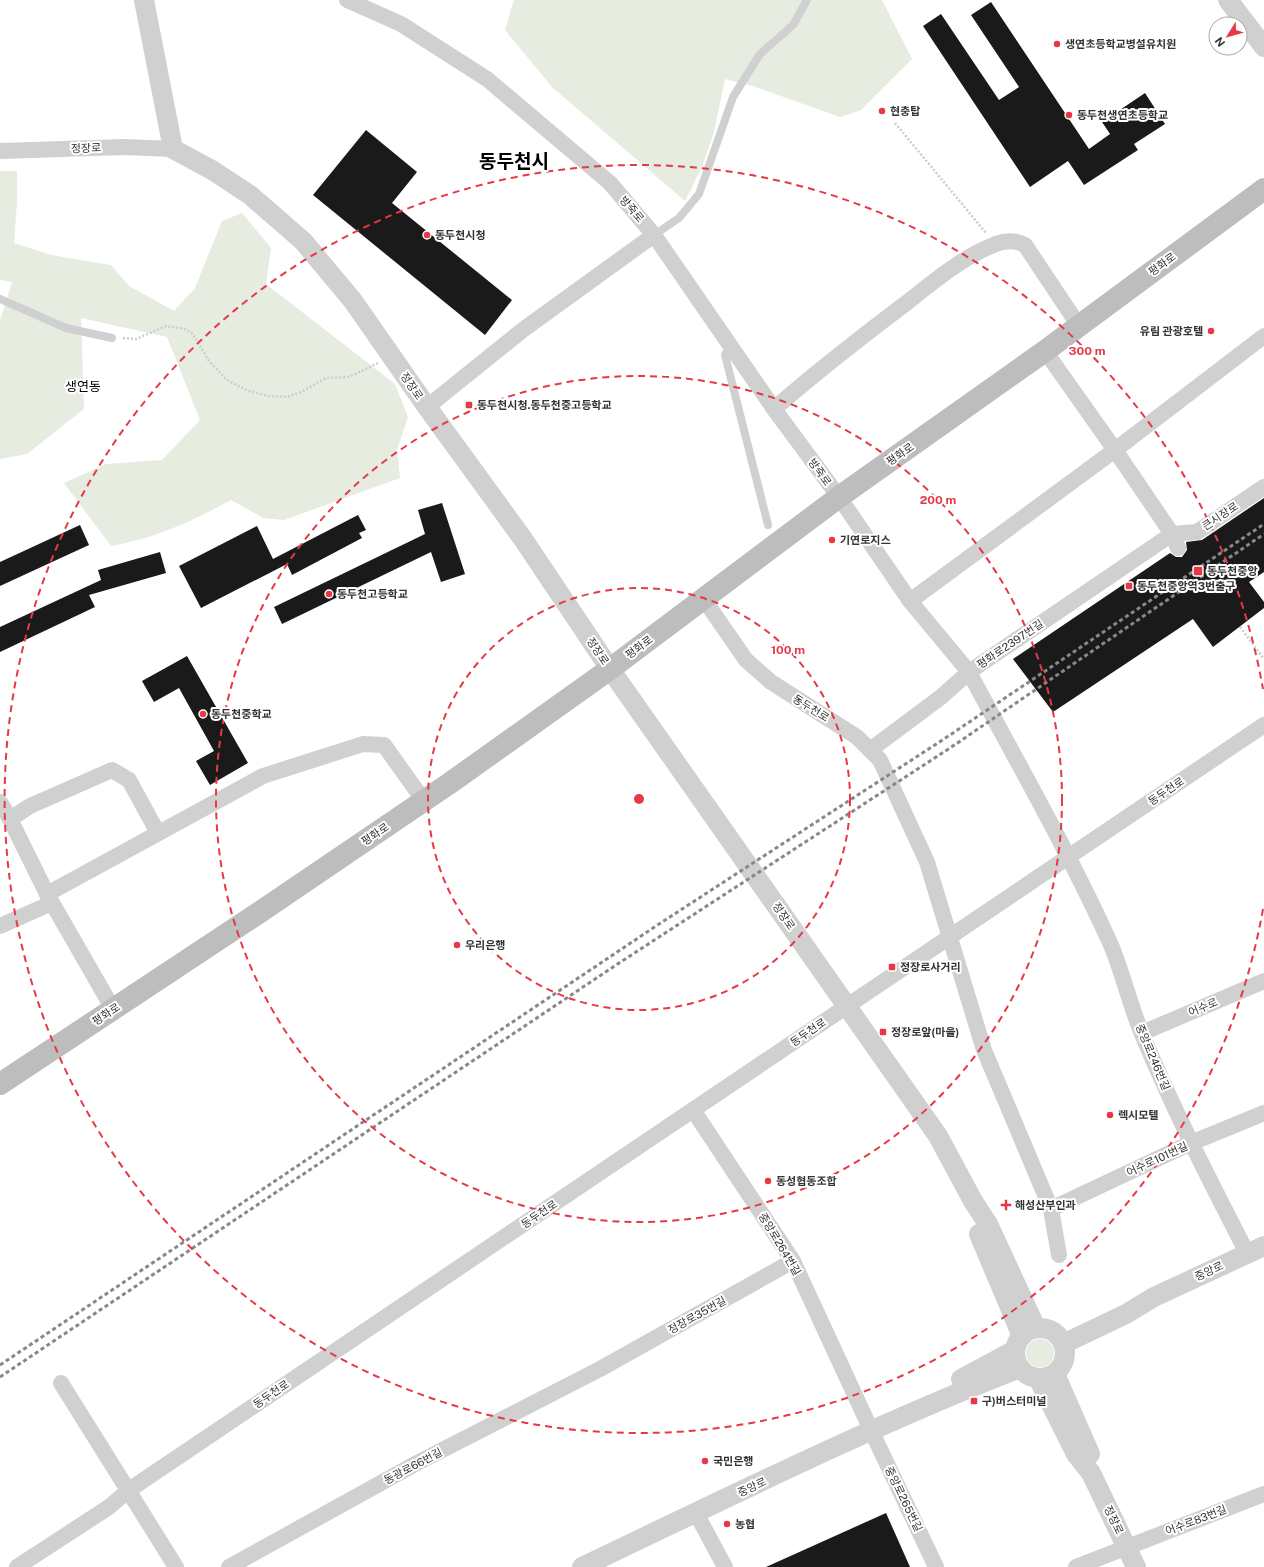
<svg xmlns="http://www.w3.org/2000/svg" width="1264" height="1567" viewBox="0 0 1264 1567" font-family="'Public Sans','Noto Sans KR',sans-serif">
<rect width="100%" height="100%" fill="#fff"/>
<g fill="#e6ecdf">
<polygon points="514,0 882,0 912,59 861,110 840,117 753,86 725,79 714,132 702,167 685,201 553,88 505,30"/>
<path d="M0 171H17V202L14 243 51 255 111 265 129 286 174 311 195 288 222 221 242 213 271 248 266 284 395 384 408 417 397 450 400 478 284 520 263 518 231 500C191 522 156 538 111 546L64 483 106 464 162 460 200 420 167 337 81 318 84 409 27 454 0 459V321L12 282 0 280Z"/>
<circle cx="1040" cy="1353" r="14"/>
</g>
<g fill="#1a1a1a">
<polygon points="991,2 1089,149 1110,134 1102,122 1145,93 1165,124 1134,144 1138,150 1084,185 1068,161 1030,187 923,26 941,14 999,100 1019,87 971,15"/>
<polygon points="366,130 417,172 392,203 512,300 485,335 313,195"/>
<polygon points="1264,498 1264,572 1249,582 1264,602 1264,608 1213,647 1193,619 1053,712 1013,659 1170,553 1176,557 1182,557 1187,550 1186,542 1202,540"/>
<polygon points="442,503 465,574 441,582 431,552 282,624 274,607 425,534 418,510"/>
<polygon points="358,515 366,530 359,533 362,538 292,575 287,564 201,608 179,566 257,526 273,559"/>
<polygon points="80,525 89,545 0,586 0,562"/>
<polygon points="160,552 166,573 89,595 95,607 0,652 0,627 101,580 98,570"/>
<polygon points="187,656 248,763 210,785 196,761 214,751 179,688 154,702 142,681"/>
<polygon points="886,1513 910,1567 766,1567"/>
</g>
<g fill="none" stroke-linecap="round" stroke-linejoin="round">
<g stroke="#cdcdcd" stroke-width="2.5" stroke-dasharray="2 2" stroke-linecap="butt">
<polyline points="895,123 986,233"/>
<polyline points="123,338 136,339 166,326 185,329 192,333 209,361 227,380 246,390 268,396 287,397 301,392 326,378 349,377 378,363"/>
<polyline points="1240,627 1264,659"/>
</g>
<g stroke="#d0d0d0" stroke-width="8">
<polyline points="654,235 679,218 699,194 733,97 760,54 793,25 807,0"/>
<polyline points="0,299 66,328 112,338"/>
<polyline points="730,345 725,355 768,525"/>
</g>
<g stroke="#d0d0d0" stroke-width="16">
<polyline points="347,0 401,24 487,79 610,183 654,235 774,409 839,497 910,601 969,672 1172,534 1115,450 1045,351"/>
<polyline points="0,151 124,147 173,149"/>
<polyline points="427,407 524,329 654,235"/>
<path d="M774 409C816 372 860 338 905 304 933 282 962 257 996 244 1006 240 1015 240 1025 245L1079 326"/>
<polyline points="1178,548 1172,534 1197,532 1264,487"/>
<polyline points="703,598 746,660 771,682 857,737 880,760 927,862 984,1050 1051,1209 1059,1255"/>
<polyline points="910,601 1115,450 1264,336"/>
<path d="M870 750 941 697 969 672C1017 762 1069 852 1111 945 1123 974 1130 1005 1142 1034 1173 1109 1210 1181 1247 1253"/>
<polyline points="0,802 10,819 47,894"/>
<polyline points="10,819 30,806 112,770 129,780 158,833"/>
<polyline points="0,926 52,903"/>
<polyline points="113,1009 47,894 263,776 363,744 384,745 424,801"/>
<polyline points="1142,1033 1264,981"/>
<polyline points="693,1110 793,1261 871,1430 936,1567"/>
<polyline points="1051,1209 1191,1143 1264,1113"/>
<polyline points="61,1383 176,1567"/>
<polyline points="696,1513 725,1567"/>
<polyline points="17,1567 109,1507 129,1490 1264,725"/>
<polyline points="229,1567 417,1463 600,1369 793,1261"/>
<polyline points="1076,1567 1264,1494"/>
</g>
<g stroke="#d0d0d0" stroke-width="20">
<polyline points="144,0 173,149 212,170 250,195 303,241 353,301 427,407 523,539 610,669 938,1136 973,1201 988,1224 1036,1328"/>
<polyline points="1228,0 1264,47"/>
<polyline points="979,1234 1022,1336"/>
<circle cx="1040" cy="1353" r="25"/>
<polyline points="1063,1344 1126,1314 1154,1297 1264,1246"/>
<polyline points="1055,1374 1090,1454"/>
<polyline points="1038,1378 1076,1454 1091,1473 1136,1567"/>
<polyline points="961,1379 1015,1350"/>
<path d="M582 1567C727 1498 871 1426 1020 1368"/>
</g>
<polyline stroke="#bdbdbd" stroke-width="22" points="0,1084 257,914 450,783 610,669 839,497 1045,351 1264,189"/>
<g stroke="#888" stroke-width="3" stroke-dasharray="4 3" stroke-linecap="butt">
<polyline points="0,1365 656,926 944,739 1264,524"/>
<polyline points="0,1377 616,965 950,748 1264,534"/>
</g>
</g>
<g fill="none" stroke="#e63946" stroke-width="2" stroke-dasharray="7 5">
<circle cx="639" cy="799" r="211"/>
<circle cx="639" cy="799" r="423"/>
<path d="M1263 909A634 634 0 1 1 1263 689"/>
</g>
<g fill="#e63946" stroke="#fff" stroke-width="1.5">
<circle cx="1057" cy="44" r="4"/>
<circle cx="882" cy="111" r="4"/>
<circle cx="1069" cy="115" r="4"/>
<circle cx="427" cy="235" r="4"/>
<circle cx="1211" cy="331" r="4"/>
<rect x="465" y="401" width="8" height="8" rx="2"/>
<circle cx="832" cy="540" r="4"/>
<rect x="1193" y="566" width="10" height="10" rx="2"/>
<rect x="1125" y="582" width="8" height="8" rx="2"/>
<circle cx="329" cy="594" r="4"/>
<circle cx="203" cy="714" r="4"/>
<circle cx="457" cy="945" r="4"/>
<rect x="888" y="963" width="8" height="8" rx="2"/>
<rect x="879" y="1028" width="8" height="8" rx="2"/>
<circle cx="1110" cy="1115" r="4"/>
<circle cx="768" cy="1181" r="4"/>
<path d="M1004 1199h4v4h4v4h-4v4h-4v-4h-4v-4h4z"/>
<rect x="970" y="1397" width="8" height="8" rx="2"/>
<circle cx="705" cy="1461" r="4"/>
<circle cx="727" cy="1524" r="4"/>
</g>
<g text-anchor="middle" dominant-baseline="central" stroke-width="4" stroke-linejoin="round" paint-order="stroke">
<g font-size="11" font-weight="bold" fill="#333" stroke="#fff" text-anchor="start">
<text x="1065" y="44">생연초등학교병설유치원</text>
<text x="890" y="111">현충탑</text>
<text x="1077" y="115">동두천생연초등학교</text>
<text x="435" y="235">동두천시청</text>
<text x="1203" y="331" text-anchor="end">유림 관광호텔</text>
<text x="477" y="405">동두천시청.동두천중고등학교</text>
<text x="840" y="540">기연로지스</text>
<text x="1207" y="571">동두천중앙</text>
<text x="1137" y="586">동두천중앙역3번출구</text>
<text x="337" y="594">동두천고등학교</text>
<text x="211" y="714">동두천중학교</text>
<text x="465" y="945">우리은행</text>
<text x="900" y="967">정장로사거리</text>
<text x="891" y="1032">정장로앞(마을)</text>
<text x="1118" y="1115">렉시모텔</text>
<text x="776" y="1181">동성협동조합</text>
<text x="1015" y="1205">해성산부인과</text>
<text x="982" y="1401">구)버스터미널</text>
<text x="713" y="1461">국민은행</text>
<text x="735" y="1524">농협</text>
</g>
<g font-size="11" fill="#333" stroke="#fff">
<text transform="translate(86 148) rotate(-2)">정장로</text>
<text transform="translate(632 209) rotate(49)">방죽로</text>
<text transform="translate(1162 264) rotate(-36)">평화로</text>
<text transform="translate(412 386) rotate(55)">정장로</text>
<text transform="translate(900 454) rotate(-35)">평화로</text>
<text transform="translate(820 472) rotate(54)">방죽로</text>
<text transform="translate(1220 516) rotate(-34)">큰시장로</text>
<text transform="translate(1010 644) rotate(-34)">평화로2397번길</text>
<text transform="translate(639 647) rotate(-37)">평화로</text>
<text transform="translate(598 651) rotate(56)">정장로</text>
<text transform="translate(811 708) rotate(32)">동두천로</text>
<text transform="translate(1166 791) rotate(-34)">동두천로</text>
<text transform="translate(375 834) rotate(-34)">평화로</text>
<text transform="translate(784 916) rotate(55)">정장로</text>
<text transform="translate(1203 1007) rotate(-23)">어수로</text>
<text transform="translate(106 1014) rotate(-33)">평화로</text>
<text transform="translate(808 1032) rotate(-34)">동두천로</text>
<text transform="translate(1153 1057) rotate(67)">중앙로246번길</text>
<text transform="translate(1157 1159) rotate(-25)">어수로101번길</text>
<text transform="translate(539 1214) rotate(-34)">동두천로</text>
<text transform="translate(780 1244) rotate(59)">중앙로264번길</text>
<text transform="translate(1209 1271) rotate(-25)">중앙로</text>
<text transform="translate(697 1315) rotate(-29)">정장로35번길</text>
<text transform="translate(271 1394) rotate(-34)">동두천로</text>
<text transform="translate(413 1466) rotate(-28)">동광로66번길</text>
<text transform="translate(752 1487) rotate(-25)">중앙로</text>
<text transform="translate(904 1499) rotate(64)">중앙로265번길</text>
<text transform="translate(1114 1520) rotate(64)">정장로</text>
<text transform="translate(1196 1520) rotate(-21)">어수로83번길</text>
</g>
<g font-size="13" fill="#000" stroke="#fff">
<text x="83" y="386">생연동</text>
</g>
<g font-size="19" font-weight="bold" fill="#000" stroke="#fff">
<text x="514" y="161">동두천시</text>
</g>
</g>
<circle cx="639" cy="799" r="6" fill="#e63946" stroke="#fff" stroke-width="2"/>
<g font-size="12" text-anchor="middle" font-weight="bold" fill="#e63946" stroke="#fff" stroke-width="4" stroke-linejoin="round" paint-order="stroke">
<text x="1087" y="355">300 m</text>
<text x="938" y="504">200 m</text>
<text x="788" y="654">100 m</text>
</g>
<g transform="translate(1228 36) rotate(233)"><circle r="19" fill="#ffffff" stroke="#adadad"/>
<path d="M0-3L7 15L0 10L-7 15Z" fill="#e63946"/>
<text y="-6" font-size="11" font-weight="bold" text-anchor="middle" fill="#333333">N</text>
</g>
</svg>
